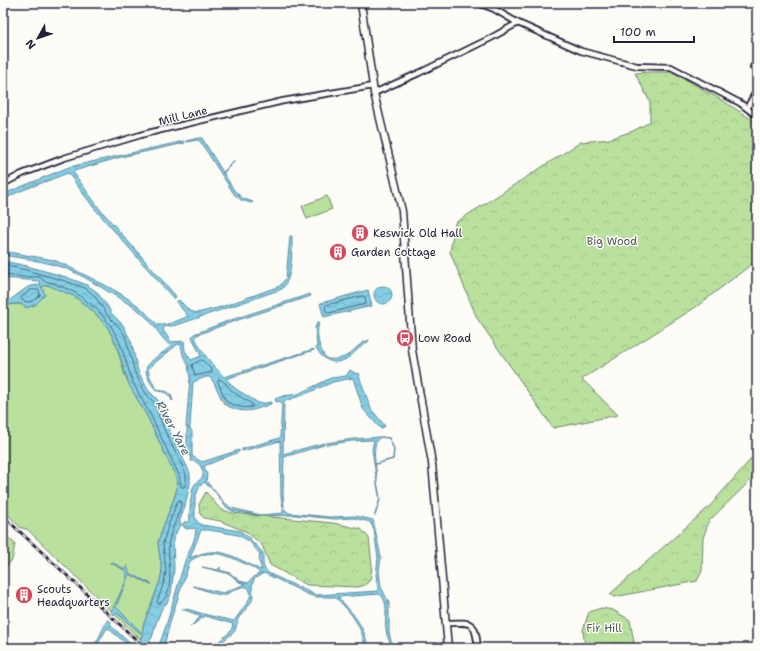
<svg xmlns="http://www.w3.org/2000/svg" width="760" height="651" viewBox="0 0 760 651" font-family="'Shantell Sans',sans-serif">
<defs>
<pattern id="forest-crowns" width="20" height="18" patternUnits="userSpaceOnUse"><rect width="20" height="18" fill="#b9e19d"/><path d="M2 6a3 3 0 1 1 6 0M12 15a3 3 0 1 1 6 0" fill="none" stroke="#9fc188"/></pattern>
<pattern id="water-waves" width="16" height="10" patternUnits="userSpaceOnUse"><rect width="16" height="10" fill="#84cee4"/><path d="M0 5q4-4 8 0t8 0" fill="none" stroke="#72b1c4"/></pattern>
</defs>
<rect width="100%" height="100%" fill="#fdfcf7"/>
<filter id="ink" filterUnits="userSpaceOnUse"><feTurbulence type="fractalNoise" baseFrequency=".025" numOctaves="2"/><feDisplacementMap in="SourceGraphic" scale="8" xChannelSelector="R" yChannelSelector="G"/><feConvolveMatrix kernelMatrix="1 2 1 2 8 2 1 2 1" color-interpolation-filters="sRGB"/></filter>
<g filter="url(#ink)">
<g fill="#b9e19d" stroke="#6e826c">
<polygon points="327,196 332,209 307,219 302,206"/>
<path d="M42 285H47L53 286 74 296 94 312 108 328 116 344 125 376 148 418 176 477 177 488 175 496 163 527 158 543 162 571 160 581 143 626 142 635 140 639 27 529 21 528 3 510V310L6 309V306C16 302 24 306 35 305L45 295 40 287Z"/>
<polygon points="3,532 15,544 12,560 3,570"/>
</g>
<g fill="url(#forest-crowns)" stroke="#6e826c">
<polygon points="652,72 668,72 678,75 725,102 757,123 757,260 696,307 582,379 618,415 553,428 477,318 450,252 455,223 581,142 609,139 633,131 650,122 650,102 635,73"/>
<polygon points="757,452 757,474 709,521 703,538 702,571 697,581 614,597 610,594 709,507"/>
<polygon points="206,492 220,509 232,513 333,523 361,529 369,538 372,566 370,580 365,585 358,587 307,585 270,565 262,545 247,532 220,521 204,518 200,514 199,504"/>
<polygon points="601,608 613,610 630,620 635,648 585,648 583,630 589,612"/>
</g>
<g fill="url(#water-waves)" stroke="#5d89a0" fill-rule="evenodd">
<polygon points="198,138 202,138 234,190 242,198 253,202 251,203 241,200 234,194 200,141 197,140 187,142 186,141"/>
<polygon points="184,141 185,143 121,157 74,171 73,172 99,208 175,295 176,297 174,299 94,208 68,173 18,192 3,200 3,197 11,191 69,167"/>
<path d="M290 236H292C292 250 293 278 282 289L177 325 164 327 163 330 171 342 184 341 185 351 191 360 201 356 192 337 194 334 225 322 310 294 311 296 226 324 197 335 195 337C201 353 213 365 224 377L314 349V350L226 379 236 389 260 404 271 402V404C252 411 243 415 224 404L214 383 210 377H206L193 382 190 427H186L190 378 188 365 183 355 181 345 178 344 151 366 148 369 150 377 156 389C166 393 169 388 173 400L172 401C169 393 165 392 157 391 152 386 142 372 148 365 154 357 165 352 171 346 161 339 155 325 145 316 136 307 123 301 112 294 94 283 75 270 54 265 38 260 20 258 3 255V251L54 260 65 265C90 278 119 290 141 308 145 311 155 324 159 325 166 326 182 319 188 316L176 302 179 300 190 311 197 313 221 307 280 286 286 278Z"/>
<path d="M3 261 27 266 66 277 87 285 97 292 103 301 107 305 111 313 123 325 131 341 138 371 148 390 158 400 169 429 190 473V484L185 506 180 520V523L182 524 181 526H179L173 540 174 569 171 594 167 603 162 608 156 623 152 638 150 640V648H138L142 635 143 626 160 581 162 571 158 543 163 527 175 496 177 488 176 477 148 418 129 385 116 344 108 328 94 312 74 296 47 285 41 287H42L45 295 35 305 26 308C20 302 14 303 6 306L7 308 3 310V305C12 299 20 292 28 287 32 285 37 286 41 284L39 281 3 278Z"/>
<circle cx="383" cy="295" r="9"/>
<polygon points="368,290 372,306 324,317 320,304 321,303"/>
<path d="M318 321 319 322C316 334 318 349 327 359 353 361 350 347 369 340V341C361 345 357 351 349 357 336 367 322 361 316 347L317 346 315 328Z"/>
<polygon points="350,370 355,373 360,374 359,376 371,409 385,426 381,429 363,409 353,378 333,382 303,395 284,401 283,454 324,443 324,445 284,457 283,495 284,507 283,507 281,497 280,441 242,451 242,449 280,438 282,404 280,401 276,402 275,399 283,396 298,394 331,378 346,376"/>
<path d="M187 428H190L192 432V456L202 462 239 450V452L204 466 207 475 206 481 224 502 231 508 261 515 283 513V509H285L286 511 289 513 330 517 356 516 373 520 381 557 379 571 381 587 389 603V633L391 641 396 648H393C390 642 387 637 386 630 384 617 390 604 380 594L338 597C352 613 365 625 368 648H365C363 627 350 611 335 597H316L309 595 264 573 254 579 252 586 253 595 252 601 238 619 235 631 215 648H211L231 631 233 624 205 616 190 627 201 616 182 609H187L207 615 234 621 247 603 251 595 249 588C240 583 231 595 222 595 212 594 202 589 193 586L223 593 245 584 239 582 230 574 202 567 218 570 220 567V570L230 573 240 581 248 583 255 576 260 573C255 568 248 565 241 562 222 553 209 549 190 561L171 619 164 646 161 648H158C169 620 176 590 185 561 189 550 196 540 196 528L186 529 183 526 184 522H189L190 520C189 514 191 495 193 488 196 478 208 481 201 467 199 463 195 461 191 461L187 444ZM204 482 216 493 225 506 232 511 263 516 295 515 335 519 354 518 370 522 374 530 378 558 376 575 378 591 316 595 270 574C260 567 264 562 263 553L256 545 252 543 250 538 240 531 202 525 197 522 195 517V497L200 486ZM201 530H209L238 535 249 541 260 554 259 561 262 570C257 569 252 565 247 563 226 552 213 547 190 558Z"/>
<path d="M380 437C369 446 378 470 377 483L372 449 374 440 352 441 326 445V443L353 439Z"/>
<polygon points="111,562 125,569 126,568 127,565 129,573 152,584 147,583 129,574 116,607 140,631 140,633 118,614 116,613 114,615 111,612 125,583 126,578 126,571 111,563"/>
<polygon points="108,619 111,622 110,625 135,648 131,648 108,628 106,630 97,645 97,647 99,648 92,648 97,641"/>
</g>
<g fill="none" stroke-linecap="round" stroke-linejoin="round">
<g stroke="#49677f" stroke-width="1">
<polyline points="3,265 26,270 65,281 85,288 94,295 108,316 119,327 125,335 135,373 145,392 154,403 165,431 186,474 186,483 184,487 181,487 179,475 151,416 133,383 120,343 111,326 97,309 76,293 54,283 44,281 40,277 22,277 3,274"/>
<path d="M31 290H39L40 295C34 301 30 304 22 300L21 298Z"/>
<polygon points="363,296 365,297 366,302 365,304 329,313 326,311 325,307 327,305"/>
<polygon points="202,360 212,370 212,372 195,376 192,365"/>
<path d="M219 379 223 381 233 392 252 404V407C244 409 234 406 226 401L218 382Z"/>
<path d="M180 500 181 502V505C178 517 172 528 169 540 166 557 178 595 158 604L157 602 164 582 166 571 163 543 167 529 177 502Z"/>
</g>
<g stroke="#5d89a0" stroke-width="1.5">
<polyline points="223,173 234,161"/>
<polyline points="376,464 393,459 394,449 389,438 380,437"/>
<polyline points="375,515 380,499 377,483"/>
</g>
<defs>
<g id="minor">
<polyline points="478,3 494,9 518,23 581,51 637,66 671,67 740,103 757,116"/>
<polyline points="753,67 757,69"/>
<polyline points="374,93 419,73 489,39 518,23"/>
<polyline points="747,108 757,90"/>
<polyline points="3,184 22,174 64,158 144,134 283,101 373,86"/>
<path d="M447 623C473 622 475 621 478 648"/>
</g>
<polyline id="tertiary" points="361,3 374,93 402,211 412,350 432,463 448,648"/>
</defs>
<use href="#minor" stroke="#22223b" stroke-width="8"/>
<use href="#tertiary" stroke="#22223b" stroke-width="9"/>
<use href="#minor" stroke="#fdfcf7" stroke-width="4.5"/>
<use href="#tertiary" stroke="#fdfcf7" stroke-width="6"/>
<defs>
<polyline id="rail" points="3,516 145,648"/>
</defs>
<use href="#rail" stroke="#22223b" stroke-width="3"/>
<use href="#rail" stroke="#fdfcf7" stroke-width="1.5" stroke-dasharray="4.5" stroke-linecap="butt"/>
</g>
</g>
<defs>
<symbol id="building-disc" viewBox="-11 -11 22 22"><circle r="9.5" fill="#d1495b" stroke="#fdfcf7"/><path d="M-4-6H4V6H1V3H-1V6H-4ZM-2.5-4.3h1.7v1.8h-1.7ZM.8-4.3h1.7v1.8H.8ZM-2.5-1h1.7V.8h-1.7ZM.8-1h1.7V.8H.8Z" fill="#fff"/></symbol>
<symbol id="bus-disc" viewBox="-11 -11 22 22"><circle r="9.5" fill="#d1495b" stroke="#fdfcf7"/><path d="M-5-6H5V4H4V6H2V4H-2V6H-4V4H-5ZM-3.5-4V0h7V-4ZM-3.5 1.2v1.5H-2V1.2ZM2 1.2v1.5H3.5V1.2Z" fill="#fff"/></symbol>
</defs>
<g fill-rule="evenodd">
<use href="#building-disc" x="350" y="223" width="20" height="20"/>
<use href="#building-disc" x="328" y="242" width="20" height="20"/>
<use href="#bus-disc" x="395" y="328" width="20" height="20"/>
<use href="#building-disc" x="14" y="585" width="20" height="20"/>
</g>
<g text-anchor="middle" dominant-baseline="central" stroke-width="3" stroke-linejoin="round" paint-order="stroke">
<g font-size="11" fill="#22223b" stroke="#fdfcf7">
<text transform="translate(183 116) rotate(-14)">Mill Lane</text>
</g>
<g font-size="11" fill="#22223b" stroke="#fdfcf7" text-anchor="start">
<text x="373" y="233">Keswick Old Hall</text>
<text x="351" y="252">Garden Cottage</text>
<text x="418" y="338">Low Road</text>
<text x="37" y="589">Scouts<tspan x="37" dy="13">Headquarters</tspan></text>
</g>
<g font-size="11" fill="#4f5b58" stroke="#fdfcf7">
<text x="612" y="241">Big Wood</text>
<text x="604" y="628">Fir Hill</text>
</g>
<g font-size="12" font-style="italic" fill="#445e76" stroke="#fdfcf7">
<text transform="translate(173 428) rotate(62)">River Yare</text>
</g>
</g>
<rect width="760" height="651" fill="none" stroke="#fdfcf7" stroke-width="16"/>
<rect x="8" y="8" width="744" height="635" fill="none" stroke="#22223b" stroke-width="1.5" filter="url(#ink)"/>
<g transform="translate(38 38) rotate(230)" stroke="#fdfcf7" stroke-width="3" paint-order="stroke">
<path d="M0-3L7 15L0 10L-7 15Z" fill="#22223b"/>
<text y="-6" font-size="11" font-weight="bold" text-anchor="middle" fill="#22223b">N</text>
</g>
<path d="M614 36v6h80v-6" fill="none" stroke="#22223b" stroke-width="2"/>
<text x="620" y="36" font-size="12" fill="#22223b" stroke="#fdfcf7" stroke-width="3" paint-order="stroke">100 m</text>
</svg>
